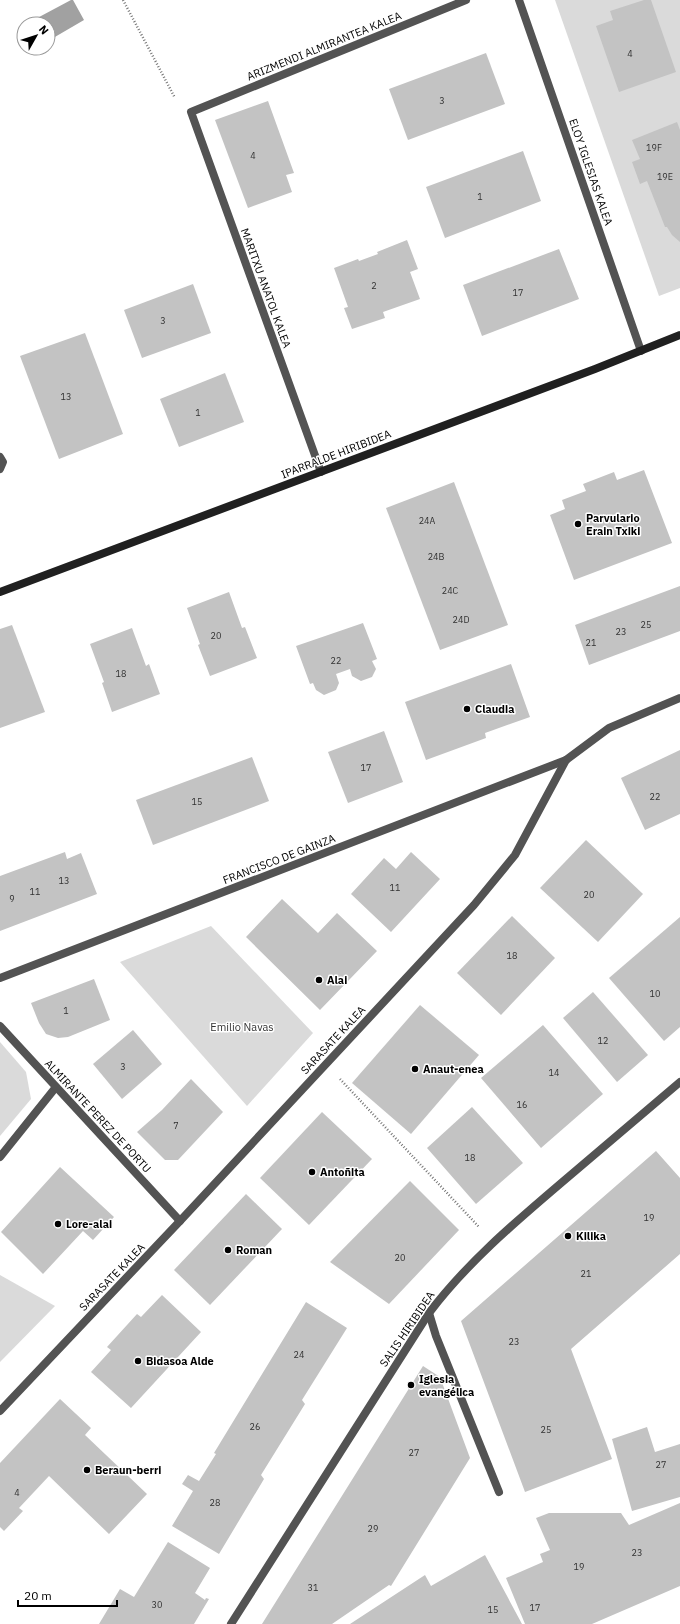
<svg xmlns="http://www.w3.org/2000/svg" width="680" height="1624" viewBox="0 0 680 1624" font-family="'IBM Plex Sans',sans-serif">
<rect width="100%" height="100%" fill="#fff"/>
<g fill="#dadada">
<polygon points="555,0 680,0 680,288 659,296"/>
<polygon points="211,926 313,1033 247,1106 120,962"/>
<polygon points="0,1042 26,1072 31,1099 0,1136"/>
<polygon points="0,1275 55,1306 0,1362"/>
</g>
<polygon fill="#a1a1a1" points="71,0 73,0 84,20 48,41 48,24 26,24"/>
<g fill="#c3c3c3">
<polygon points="644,0 651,0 676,72 619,92 596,26 613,20 610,11"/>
<polygon points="486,53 505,104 408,140 389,89"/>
<polygon points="268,101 294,173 286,175 292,192 248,208 215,120"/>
<polygon points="677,122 680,130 680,242 672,235 667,227 665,227 647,181 640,184 632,162 640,159 632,140"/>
<polygon points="523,151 541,201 445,238 426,187"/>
<polygon points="407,240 418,269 410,272 420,299 383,312 385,318 352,329 344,308 348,307 334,268 358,259 359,261 378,254 377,252"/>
<polygon points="559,249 579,299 482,336 463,285"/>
<polygon points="193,284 211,333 142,358 124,310"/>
<polygon points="85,333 123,434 59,459 20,356"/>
<polygon points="225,373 244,422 179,447 160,399"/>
<polygon points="644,470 672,543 574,580 550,515 565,509 562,500 586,491 583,484 614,472 617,480"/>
<polygon points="454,482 508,625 440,650 386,508"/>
<polygon points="680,586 680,631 589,665 575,625"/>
<polygon points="229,592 242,628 245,627 257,658 210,676 198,645 200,644 187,608"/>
<polygon points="363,623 377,659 372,661 376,669 372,677 361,681 352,676 350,669 336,674 339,683 336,690 324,695 316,690 313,683 310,684 296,646"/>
<polygon points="12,625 45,712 0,728 0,629"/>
<polygon points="132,628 146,666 149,664 160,694 112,712 102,683 104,682 90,644"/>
<polygon points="511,664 530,717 485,733 486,738 426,760 405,702"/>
<polygon points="384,731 403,782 348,803 328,752"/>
<polygon points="680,750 680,814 645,830 621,778"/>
<polygon points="252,757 269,801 153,845 136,800"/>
<polygon points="586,840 643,894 598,942 540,888"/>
<polygon points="65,852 67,859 81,853 97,894 0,931 0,876"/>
<polygon points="411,852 440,879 391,932 351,894 384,858 396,869"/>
<polygon points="282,899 318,933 337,913 377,951 320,1010 246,937"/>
<polygon points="512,916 555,958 501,1015 457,973"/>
<polygon points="680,917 680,1027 664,1041 609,978"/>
<polygon points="94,979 110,1020 68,1037 58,1038 46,1034 39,1023 31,1003"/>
<polygon points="593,992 648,1055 617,1082 563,1018"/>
<polygon points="420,1005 479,1055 411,1134 352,1083"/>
<polygon points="543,1025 603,1094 541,1148 481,1078"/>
<polygon points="133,1030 162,1064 122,1099 93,1064"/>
<polygon points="191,1079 223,1112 178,1160 165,1160 137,1132 162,1110"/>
<polygon points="472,1107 523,1163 476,1204 427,1148"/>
<polygon points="322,1112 372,1159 309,1225 260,1178"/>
<polygon points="656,1151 680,1178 680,1254 571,1349 612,1459 525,1492 461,1321"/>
<polygon points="60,1167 114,1217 93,1240 83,1231 43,1274 1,1232"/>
<polygon points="410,1181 459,1230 389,1304 330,1262"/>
<polygon points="246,1194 282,1229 210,1305 174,1270"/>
<polygon points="162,1295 201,1332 131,1408 91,1372 111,1350 107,1347 137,1314 141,1317"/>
<polygon points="306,1302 347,1328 302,1400 305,1404 261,1475 264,1479 219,1554 172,1526 193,1491 182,1484 188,1475 199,1481 216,1454 214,1453"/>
<polygon points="423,1366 440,1377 470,1458 391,1586 389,1585 332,1624 262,1624"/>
<polygon points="60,1399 91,1428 85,1435 147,1494 109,1534 49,1476 19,1508 23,1511 4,1531 0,1527 0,1463"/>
<polygon points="647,1427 655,1452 680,1444 680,1497 632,1511 612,1439"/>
<polygon points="680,1503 680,1586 592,1624 525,1624 506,1578 543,1562 540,1554 550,1550 536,1518 549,1513 621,1513 629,1525"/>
<polygon points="168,1542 210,1568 195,1593 205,1600 206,1598 209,1599 194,1624 99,1624 120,1589 134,1597"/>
<polygon points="485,1555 522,1624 350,1624 425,1575 431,1586"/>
</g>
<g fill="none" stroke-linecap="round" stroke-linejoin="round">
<g stroke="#757575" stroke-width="2.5" stroke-dasharray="1 2" stroke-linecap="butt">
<polyline points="123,0 175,98"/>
<polyline points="340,1079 479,1227"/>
</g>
<g stroke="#535353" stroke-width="8">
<polyline points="0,457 3,462 0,469"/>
<polyline points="0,1157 56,1087"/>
<polyline points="429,1313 436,1336 499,1492"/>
</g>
<g stroke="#535353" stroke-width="8">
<polyline points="519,0 641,351"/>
<polyline points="321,472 191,112 466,0"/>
<polyline points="0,978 566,760"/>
<polyline points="0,1026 180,1221"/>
<polyline points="0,1411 180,1221 474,905 515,855 566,760 609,728 680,698"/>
<path d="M231 1624 429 1313C466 1264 513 1224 560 1184 600 1150 640 1116 680 1082"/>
</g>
<polyline stroke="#202020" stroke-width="8" points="0,592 595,369 680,335"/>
</g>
<g fill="#000" stroke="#fff" stroke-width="1.5">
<circle cx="578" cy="524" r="4"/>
<circle cx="467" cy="709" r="4"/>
<circle cx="319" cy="980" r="4"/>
<circle cx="415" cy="1069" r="4"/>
<circle cx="312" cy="1172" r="4"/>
<circle cx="58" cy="1224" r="4"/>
<circle cx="568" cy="1236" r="4"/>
<circle cx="228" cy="1250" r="4"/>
<circle cx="138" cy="1361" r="4"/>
<circle cx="411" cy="1385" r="4"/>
<circle cx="87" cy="1470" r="4"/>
</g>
<g text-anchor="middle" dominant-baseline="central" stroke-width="3" stroke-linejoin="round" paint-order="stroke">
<g font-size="9" fill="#313131">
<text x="630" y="53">4</text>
<text x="442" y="100">3</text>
<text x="654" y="147">19F</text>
<text x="253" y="155">4</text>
<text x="665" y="176">19E</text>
<text x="480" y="196">1</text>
<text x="374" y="285">2</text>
<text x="518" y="292">17</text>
<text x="163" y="320">3</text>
<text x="66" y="396">13</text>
<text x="198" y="412">1</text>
<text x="427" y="520">24A</text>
<text x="436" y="556">24B</text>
<text x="450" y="590">24C</text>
<text x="461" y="619">24D</text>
<text x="646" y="624">25</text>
<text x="621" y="631">23</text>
<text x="216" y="635">20</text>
<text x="591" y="642">21</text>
<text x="336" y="660">22</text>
<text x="121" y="673">18</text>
<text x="366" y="767">17</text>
<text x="655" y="796">22</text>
<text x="197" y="801">15</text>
<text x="64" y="880">13</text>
<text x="395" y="887">11</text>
<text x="35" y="891">11</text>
<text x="589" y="894">20</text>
<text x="12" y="898">9</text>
<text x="512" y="955">18</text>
<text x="655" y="993">10</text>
<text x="66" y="1010">1</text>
<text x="603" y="1040">12</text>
<text x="123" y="1066">3</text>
<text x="554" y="1072">14</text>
<text x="522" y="1104">16</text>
<text x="176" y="1125">7</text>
<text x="470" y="1157">18</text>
<text x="649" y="1217">19</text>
<text x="400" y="1257">20</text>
<text x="586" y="1273">21</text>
<text x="514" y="1341">23</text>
<text x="299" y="1354">24</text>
<text x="255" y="1426">26</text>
<text x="546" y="1429">25</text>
<text x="414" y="1452">27</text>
<text x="661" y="1464">27</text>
<text x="17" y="1492">4</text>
<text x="215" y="1502">28</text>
<text x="373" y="1528">29</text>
<text x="637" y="1552">23</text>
<text x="579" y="1566">19</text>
<text x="313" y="1587">31</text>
<text x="157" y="1604">30</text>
<text x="535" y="1607">17</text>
<text x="493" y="1609">15</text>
</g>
<g font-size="11" fill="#000" stroke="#fff">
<text transform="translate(324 46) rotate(-22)">ARIZMENDI ALMIRANTEA KALEA</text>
<text transform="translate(591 172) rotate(71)">ELOY IGLESIAS KALEA</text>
<text transform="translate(266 288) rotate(70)">MARITXU ANATOL KALEA</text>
<text transform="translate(336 454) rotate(-21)">IPARRALDE HIRIBIDEA</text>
<text transform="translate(279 859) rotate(-21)">FRANCISCO DE GAINZA</text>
<text transform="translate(333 1040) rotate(-47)">SARASATE KALEA</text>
<text transform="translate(98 1116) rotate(47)">ALMIRANTE PEREZ DE PORTU</text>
<text transform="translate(112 1277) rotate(-46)">SARASATE KALEA</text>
<text transform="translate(407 1329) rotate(-56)">SALIS HIRIBIDEA</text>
</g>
<g font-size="11" font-weight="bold" fill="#000" stroke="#fff" text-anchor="start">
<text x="586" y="518">Parvulario<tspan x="586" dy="13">Erain Txiki</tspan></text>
<text x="475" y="709">Claudia</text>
<text x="327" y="980">Alai</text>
<text x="423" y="1069">Anaut-enea</text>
<text x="320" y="1172">Antoñita</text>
<text x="66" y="1224">Lore-alai</text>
<text x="576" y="1236">Kilika</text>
<text x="236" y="1250">Roman</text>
<text x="146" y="1361">Bidasoa Alde</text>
<text x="419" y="1379">Iglesia<tspan x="419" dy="13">evangélica</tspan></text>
<text x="95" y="1470">Beraun-berri</text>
</g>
<g font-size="11" fill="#313131" stroke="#fff">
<text x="242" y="1027">Emilio Navas</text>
</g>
</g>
<g transform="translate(36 36) rotate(51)"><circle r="19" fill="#ffffff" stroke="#999999"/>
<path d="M0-3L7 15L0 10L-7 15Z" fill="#000000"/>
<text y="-6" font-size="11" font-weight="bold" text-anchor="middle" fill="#000000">N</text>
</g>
<path d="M18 1600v6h99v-6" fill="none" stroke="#000000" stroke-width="2"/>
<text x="24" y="1600" font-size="12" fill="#000000" stroke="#ffffff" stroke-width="3" paint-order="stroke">20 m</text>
</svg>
